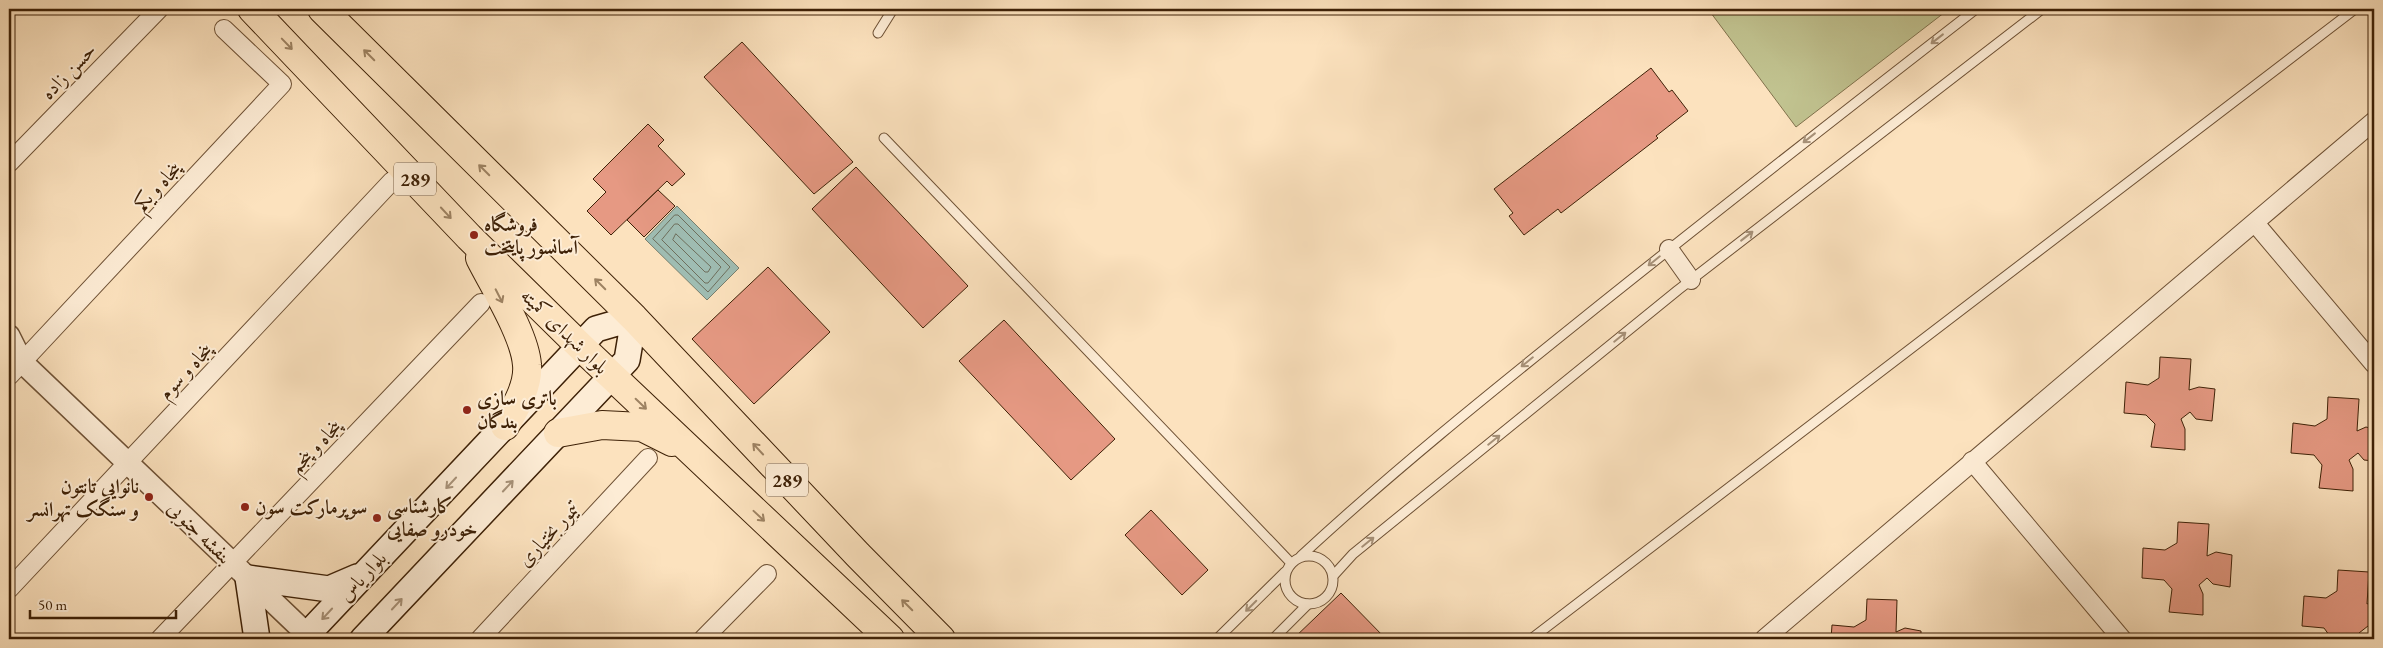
<svg xmlns="http://www.w3.org/2000/svg" width="2383" height="648" viewBox="0 0 2383 648" font-family="'EB Garamond',Amiri,serif">
<rect width="100%" height="100%" fill="#fce2be"/>
<filter id="stains"><feTurbulence type="fractalNoise" baseFrequency=".004" numOctaves="4"/><feColorMatrix values="0 0 0 0 .2 0 0 0 0 .09 0 0 0 0 .02 0 0 0 .5 -.17"/></filter>
<radialGradient id="worn" r=".72"><stop offset=".6" stop-color="#630" stop-opacity="0"/><stop offset="1" stop-color="#630" stop-opacity=".3"/></radialGradient>
<polygon fill="#c1c390" stroke="#80724c" points="1708,9 1949,9 1796,127"/>
<polygon fill="#9fbdb3" stroke="#787f6e" points="677,206 739,268 707,300 645,239"/>
<g fill="none" stroke-linecap="round" stroke-linejoin="round">
<g stroke="#6e6f5d" stroke-width="1">
<polygon points="675,215 678,215 730,267 708,292 653,239"/>
<polygon points="675,224 678,224 721,267 708,283 705,283 662,240"/>
<polygon points="676,234 711,267 708,272 705,272 673,240"/>
</g>
</g>
<g fill="#e69983" stroke="#3e2107">
<polygon points="742,42 853,162 814,194 704,77"/>
<polygon points="1651,68 1669,92 1672,90 1688,111 1656,136 1658,138 1561,213 1558,209 1524,235 1509,216 1513,213 1494,189"/>
<polygon points="648,124 664,140 658,146 685,174 672,186 667,181 611,235 587,211 606,192 593,179"/>
<polygon points="856,167 968,286 923,328 812,209"/>
<polygon points="658,190 675,206 644,237 627,220"/>
<polygon points="768,267 830,332 754,404 692,339"/>
<polygon points="1004,320 1115,439 1071,480 959,361"/>
<polygon points="2160,357 2191,359 2189,390 2199,387 2215,389 2212,421 2196,419 2190,412 2181,419 2185,429 2185,450 2151,447 2155,424 2146,415 2124,413 2126,382 2148,385 2159,378"/>
<polygon points="2328,397 2359,399 2357,431 2366,427 2374,429 2374,461 2364,460 2358,453 2349,460 2353,469 2353,491 2319,488 2322,465 2314,455 2291,453 2293,423 2315,426 2327,419"/>
<polygon points="1151,510 1208,570 1182,595 1125,535"/>
<polygon points="2178,522 2209,524 2207,556 2216,552 2232,555 2230,587 2213,584 2207,578 2199,585 2203,594 2203,615 2169,612 2172,589 2164,580 2142,578 2143,548 2165,550 2177,543"/>
<polygon points="2338,570 2369,572 2367,604 2374,601 2374,633 2368,626 2359,633 2362,639 2332,639 2324,628 2302,626 2304,596 2326,598 2337,591"/>
<polygon points="1341,593 1386,639 1293,639"/>
<polygon points="1867,599 1897,600 1896,632 1905,628 1921,631 1921,639 1831,639 1832,625 1854,627 1866,620"/>
</g>
<g fill="none" stroke-linecap="round" stroke-linejoin="round">
<defs>
<g id="service">
<polyline points="878,33 893,9"/>
<polyline points="884,138 1291,563"/>
<circle cx="1309" cy="580" r="24"/>
<path d="M1301 556C1397 467 1500 385 1602 303 1726 204 1851 106 1976 9"/>
<polyline points="1333,576 1353,554 1678,290 2042,9"/>
<polyline points="1217,639 1285,572"/>
<polyline points="1273,639 1308,604"/>
<polyline points="1531,639 2355,9"/>
</g>
<g id="minor">
<polyline points="9,163 159,9"/>
<polyline points="2255,223 2374,364"/>
<polyline points="1669,249 1691,280"/>
<polyline points="9,376 282,84 224,29"/>
<polyline points="1972,461 2122,639"/>
<polyline points="9,589 392,181"/>
<polyline points="160,639 481,303"/>
<polyline points="480,639 648,458"/>
<polyline points="703,639 767,574"/>
<polyline points="1764,639 2374,121"/>
</g>
<polyline id="tertiary" points="9,336 22,362 312,639"/>
<g id="secondary">
<polyline points="257,639 248,578 329,589 357,577"/>
<polyline points="303,639 596,329 634,318 627,360 363,639"/>
</g>
<g id="primary">
<polyline points="252,9 469,237 580,346 890,639"/>
<polyline points="322,9 634,318 858,555 941,639"/>
<path d="M480 258C494 286 525 335 527 365 529 386 515 408 505 426"/>
<polyline points="558,433 602,425 642,427 672,442"/>
</g>
</defs>
<use href="#service" stroke="#6e5135" stroke-width="11"/>
<use href="#minor" stroke="#6e5135" stroke-width="20"/>
<use href="#tertiary" stroke="#6e5135" stroke-width="24"/>
<use href="#secondary" stroke="#3e2107" stroke-width="28"/>
<use href="#primary" stroke="#3e2107" stroke-width="30"/>
<use href="#service" stroke="#fdecd5" stroke-width="9"/>
<use href="#minor" stroke="#fdecd5" stroke-width="18"/>
<use href="#tertiary" stroke="#fdecd5" stroke-width="21"/>
<use href="#secondary" stroke="#fdecd5" stroke-width="25"/>
<use href="#primary" stroke="#fce2be" stroke-width="28"/>
</g>
<defs><path id="oneway-shaft" d="M-6 0H5M1.5-3L5.5 0L1.5 3" fill="none" stroke-width="1.6" stroke-linecap="round" stroke-linejoin="round" transform="scale(1.25)"/></defs>
<g stroke="#a79178">
<use href="#oneway-shaft" transform="translate(1937 39) rotate(142)"/>
<use href="#oneway-shaft" transform="translate(1809 138) rotate(142)"/>
<use href="#oneway-shaft" transform="translate(1747 236) rotate(-38)"/>
<use href="#oneway-shaft" transform="translate(1654 261) rotate(141)"/>
<use href="#oneway-shaft" transform="translate(1620 337) rotate(-39)"/>
<use href="#oneway-shaft" transform="translate(1527 362) rotate(141)"/>
<use href="#oneway-shaft" transform="translate(1494 440) rotate(-39)"/>
<use href="#oneway-shaft" transform="translate(451 483) rotate(133)"/>
<use href="#oneway-shaft" transform="translate(508 486) rotate(-47)"/>
<use href="#oneway-shaft" transform="translate(1368 542) rotate(-39)"/>
<use href="#oneway-shaft" transform="translate(397 604) rotate(-47)"/>
<use href="#oneway-shaft" transform="translate(1251 606) rotate(135)"/>
<use href="#oneway-shaft" transform="translate(327 614) rotate(133)"/>
</g>
<g stroke="#9d8262">
<use href="#oneway-shaft" transform="translate(287 44) rotate(46)"/>
<use href="#oneway-shaft" transform="translate(369 55) rotate(-135)"/>
<use href="#oneway-shaft" transform="translate(484 170) rotate(-135)"/>
<use href="#oneway-shaft" transform="translate(446 213) rotate(47)"/>
<use href="#oneway-shaft" transform="translate(600 284) rotate(-135)"/>
<use href="#oneway-shaft" transform="translate(499 296) rotate(63)"/>
<use href="#oneway-shaft" transform="translate(641 404) rotate(44)"/>
<use href="#oneway-shaft" transform="translate(758 449) rotate(-133)"/>
<use href="#oneway-shaft" transform="translate(759 516) rotate(43)"/>
<use href="#oneway-shaft" transform="translate(907 605) rotate(-135)"/>
</g>
<g fill="#8f2418" stroke="#fdecd5" stroke-width="2">
<circle cx="474" cy="235" r="5"/>
<circle cx="467" cy="410" r="5"/>
<circle cx="149" cy="497" r="5"/>
<circle cx="245" cy="507" r="5"/>
<circle cx="377" cy="518" r="5"/>
</g>
<g text-anchor="middle" dominant-baseline="central" stroke-width="4" stroke-linejoin="round" paint-order="stroke">
<g fill="#fdecd5" stroke="#775e45" stroke-width="1">
<rect x="394" y="162.5" width="42" height="33" rx="4"/>
<rect x="766" y="463.5" width="42" height="33" rx="4"/>
</g>
<g font-size="19" font-weight="bold" fill="#3e2107">
<text x="415" y="179">289</text>
<text x="787" y="480">289</text>
</g>
<g font-size="20" fill="#3e2107" stroke="#fdecd5">
<text transform="translate(68 71) rotate(-46)">حسن زاده</text>
<text transform="translate(157 186) rotate(-47)">پنجاه و یکم</text>
<text transform="translate(565 331) rotate(44)">بلوار شهدای کمیته</text>
<text transform="translate(185 371) rotate(-47)">پنجاه و سوم</text>
<text transform="translate(315 446) rotate(-46)">پنجاه و پنجم</text>
<text transform="translate(200 532) rotate(44)">بنفشه جنوبی</text>
<text transform="translate(548 534) rotate(-47)">تیمور بختیاری</text>
<text transform="translate(362 576) rotate(-47)">بلوار یاس</text>
</g>
<g font-size="20" font-weight="bold" fill="#3e2107" stroke="#fdecd5" text-anchor="start">
<text x="484" y="224">فروشگاه<tspan x="484" dy="23">آسانسور پایتخت</tspan></text>
<text x="477" y="398">باتری سازی<tspan x="477" dy="23">بندگان</tspan></text>
<text x="139" y="486" text-anchor="end">نانوایی تانتون<tspan x="139" dy="23">و سنگک تهرانسر</tspan></text>
<text x="387" y="506">کارشناسی<tspan x="387" dy="23">خودرو صفایی</tspan></text>
<text x="255" y="507">سوپرمارکت سون</text>
</g>
</g>
<rect width="2383" height="648" fill="none" stroke="#fce2be" stroke-width="30"/>
<rect x="10" y="10" width="2363" height="628" fill="none" stroke="#3e2107" stroke-width="2.5"/>
<rect x="15" y="15" width="2353" height="618" fill="none" stroke="#3e2107"/>
<path d="M30 610v8h146v-8" fill="none" stroke="#3e2107" stroke-width="2.5"/>
<text x="38" y="610" font-size="15" fill="#3e2107" stroke="#fdecd5" stroke-width="4" paint-order="stroke">50 m</text>
<rect width="100%" height="100%" filter="url(#stains)"/>
<rect width="100%" height="100%" fill="url(#worn)"/>
</svg>
